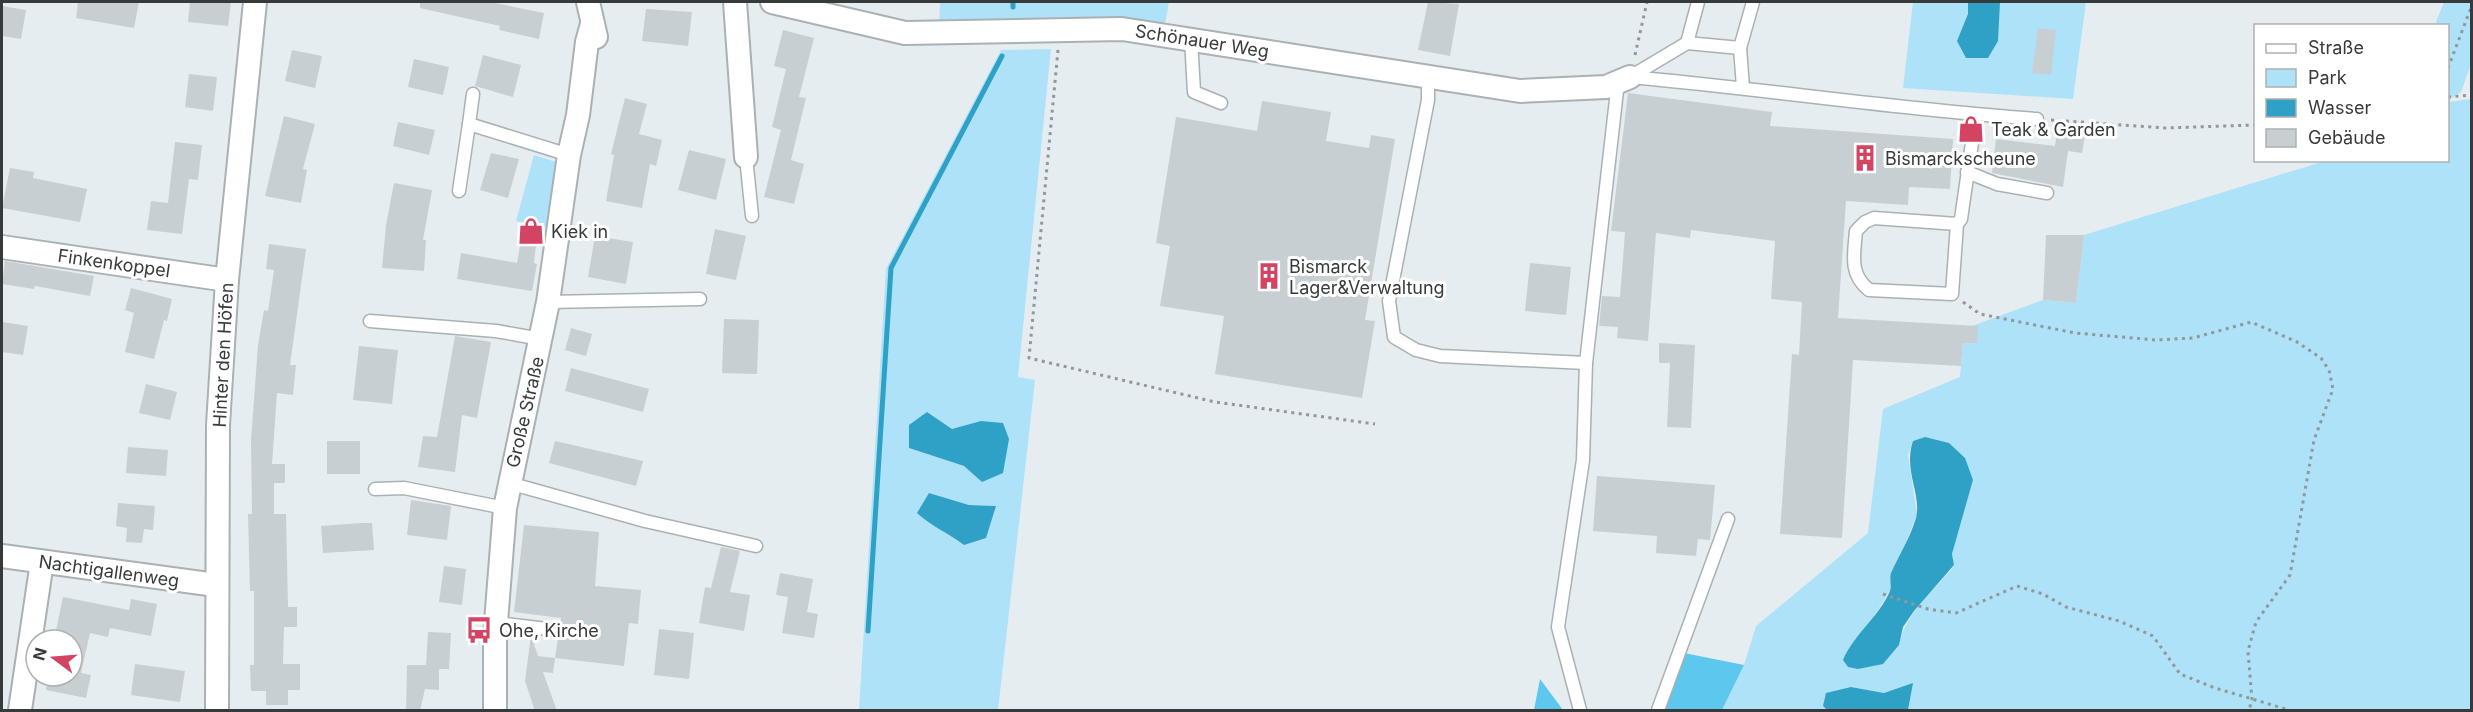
<svg xmlns="http://www.w3.org/2000/svg" width="2473" height="712" viewBox="0 0 2473 712" font-family="Inter,sans-serif">
<rect width="100%" height="100%" fill="#e6edf0"/>
<g fill="#ade2f8" fill-rule="evenodd">
<polygon points="940,2 1169,2 1163,35 939,32"/>
<polygon points="1913,2 2086,2 2073,99 1903,88"/>
<polygon points="2444,2 2472,2 2471,64 2461,92 2448,100 2448,26 2435,25"/>
<path d="M1051 49 1018 377 1035 380 998 710H859L886 269 1001 50ZM927 412 952 429 982 481 964 466 909 448ZM929 493 969 505 996 506 964 545 945 531Z"/>
<path d="M2471 99V710H1908L1912 684 1884 693 1851 687 1823 706 1827 710H1722L1744 665 1756 626 1868 533 1883 409 1960 377 1963 343H1977L1972 326 2043 300 2076 303 2084 235 2325 161 2448 160V102ZM1925 437 1973 480 1952 554 1954 566C1934 591 1905 613 1899 645L1874 616 1891 589 1890 576 1901 555 1917 514 1908 455 1913 441Z"/>
<polygon points="534,155 556,162 547,227 516,221"/>
</g>
<g fill="#5dc7ed">
<polygon points="1679,652 1744,665 1722,710 1656,710"/>
<polygon points="1540,679 1563,710 1534,710"/>
</g>
<g fill="#30a1c6">
<polygon points="1968,2 2000,2 1998,41 1988,58 1966,58 1957,41 1968,14"/>
<polygon points="927,412 952,429 981,421 1003,423 1009,439 1003,473 982,482 964,466 909,448 909,425"/>
<path d="M1925 437 1949 443 1965 458 1973 480 1952 554 1954 565 1914 611 1903 627 1899 645 1883 664 1858 669 1848 667 1843 660C1854 634 1879 617 1890 591 1892 586 1889 579 1891 573 1899 555 1910 538 1916 518 1922 495 1903 470 1913 441Z"/>
<path d="M929 493 969 505 996 506 986 538 964 545C947 532 932 527 917 513Z"/>
<polygon points="1913,683 1908,710 1827,710 1823,706 1826,693 1851,687 1884,693"/>
</g>
<g fill="none" stroke-linecap="round" stroke-linejoin="round">
<g stroke="#30a1c6" stroke-width="5">
<polyline points="1013,2 1013,7"/>
<polyline points="868,631 891,268 1002,56"/>
</g>
</g>
<g fill="#c8cfd2">
<polygon points="78,2 139,2 134,28 76,18"/>
<polygon points="190,2 231,2 228,26 188,22"/>
<polygon points="420,2 490,2 544,13 539,39 499,30 500,26 420,8"/>
<polygon points="1428,2 1459,4 1450,56 1418,50"/>
<polygon points="2,6 26,10 21,39 2,36"/>
<polygon points="646,9 692,12 688,46 642,41"/>
<polygon points="2038,28 2056,30 2051,75 2032,73"/>
<polygon points="783,30 814,38 799,97 806,98 791,160 804,164 794,204 764,197 781,130 772,127 786,69 774,66"/>
<polygon points="292,50 322,56 315,88 285,81"/>
<polygon points="483,55 521,65 513,97 475,86"/>
<polygon points="414,59 449,67 443,95 408,87"/>
<polygon points="189,74 217,77 213,111 185,107"/>
<polygon points="1628,93 1772,112 1770,126 1953,139 1950,189 1909,187 1908,205 1846,201 1838,318 1978,326 1977,343 1963,343 1961,366 1853,360 1842,538 1780,534 1792,354 1799,355 1802,302 1771,299 1775,241 1691,230 1690,238 1656,233 1648,341 1617,338 1618,327 1599,326 1602,296 1620,297 1625,232 1611,231"/>
<polygon points="625,98 647,104 639,134 662,140 656,166 650,164 642,208 606,201 614,155 611,154"/>
<polygon points="1262,101 1331,112 1326,141 1369,148 1371,135 1395,139 1365,320 1375,321 1362,398 1215,374 1224,316 1160,306 1170,246 1156,243 1176,117 1257,131"/>
<polygon points="284,116 315,124 303,169 307,170 301,203 265,196"/>
<polygon points="398,122 435,130 429,155 393,146"/>
<polygon points="2058,126 2086,130 2082,153 2068,151 2063,187 1992,173 1996,139 2055,146"/>
<polygon points="175,142 202,145 198,180 189,179 182,234 147,230 151,201 168,203"/>
<polygon points="689,150 726,159 716,200 678,190"/>
<polygon points="491,153 519,159 508,198 480,190"/>
<polygon points="10,168 34,172 33,178 87,189 80,222 2,208"/>
<polygon points="394,183 432,190 423,240 426,240 424,271 382,268 386,225"/>
<polygon points="524,223 538,226 534,263 537,264 532,291 457,279 461,253 517,263"/>
<polygon points="715,229 746,236 736,280 706,274"/>
<polygon points="2046,235 2084,235 2076,303 2043,300"/>
<polygon points="595,236 633,242 626,284 588,277"/>
<polygon points="269,244 306,249 290,365 296,365 293,395 277,393 272,464 285,464 285,483 274,483 274,514 286,514 288,607 297,607 297,627 284,627 283,664 300,664 300,690 288,690 288,705 266,705 266,691 251,691 250,665 254,665 254,591 250,591 248,514 252,514 251,440 258,345 264,310 268,311 274,270 266,269"/>
<polygon points="5,261 94,276 90,296 35,286 34,289 2,284"/>
<polygon points="1530,263 1571,267 1566,315 1525,311"/>
<polygon points="131,288 172,299 167,321 164,320 154,359 125,352 134,313 125,310"/>
<polygon points="724,319 759,320 757,374 722,373"/>
<polygon points="2,322 28,326 23,355 2,352"/>
<polygon points="571,328 592,334 586,356 565,350"/>
<polygon points="455,336 491,342 477,418 462,415 455,472 418,467 423,436 437,437"/>
<polygon points="1659,343 1695,345 1691,428 1667,427 1670,363 1659,363"/>
<polygon points="359,346 398,350 392,404 353,400"/>
<polygon points="571,368 649,389 643,412 565,391"/>
<polygon points="146,384 177,392 170,420 139,413"/>
<rect x="327" y="441" width="33" height="33"/>
<polygon points="555,441 643,461 636,486 549,463"/>
<polygon points="128,447 168,450 166,476 126,473"/>
<polygon points="1597,476 1715,485 1710,540 1698,539 1696,556 1656,553 1657,536 1593,531"/>
<polygon points="411,500 451,506 447,540 407,535"/>
<polygon points="118,503 155,506 153,530 144,529 142,543 126,542 127,528 116,526"/>
<polygon points="361,523 372,523 374,550 323,553 321,526"/>
<polygon points="524,525 599,532 595,586 641,590 638,624 629,623 624,666 555,658 561,618 514,612"/>
<polygon points="721,547 740,551 730,592 750,595 744,631 699,623 705,587 711,588"/>
<polygon points="444,566 466,569 462,605 439,602"/>
<polygon points="780,573 813,579 807,612 818,614 814,638 782,633 788,597 776,595"/>
<polygon points="63,597 129,610 131,599 157,604 151,636 110,628 108,637 90,633 81,673 91,675 86,698 46,690 49,676 72,676 72,640 54,640"/>
<polygon points="659,629 694,633 689,679 654,675"/>
<polygon points="428,632 451,633 449,669 439,669 439,690 425,689 420,711 406,711 407,665 426,665"/>
<polygon points="531,635 538,656 555,658 553,673 543,672 557,711 535,711 525,681"/>
<polygon points="135,664 185,671 180,702 131,695"/>
</g>
<g fill="none" stroke-linecap="round" stroke-linejoin="round">
<defs>
<g id="service">
<polyline points="1191,39 1194,92 1221,103"/>
<polyline points="1687,43 1698,2"/>
<polyline points="1740,48 1743,87"/>
<polyline points="1428,75 1428,100 1389,301 1394,337 1416,350 1440,356 1586,363"/>
<path d="M1630 77C1766 89 1901 110 2037 119"/>
<polyline points="1630,77 1687,43 1740,48 1753,2"/>
<polyline points="473,94 469,124 569,155"/>
<polyline points="746,157 752,216"/>
<polyline points="1967,172 1997,184 2047,193"/>
<polyline points="459,191 469,124"/>
<path d="M1957 224 1952 294 1869 290C1849 274 1854 255 1856 231L1865 222 1874 218 1957 224 1961 219 1976 115"/>
<polyline points="548,302 700,299"/>
<polyline points="370,321 496,331 541,339"/>
<polyline points="509,483 645,521 756,546"/>
<polyline points="375,489 404,488 505,508"/>
<polyline points="496,623 547,629"/>
<polyline points="1580,710 1558,627 1583,460 1586,363 1618,82"/>
<polyline points="1658,710 1728,519"/>
</g>
<g id="minor">
<polyline points="588,2 596,37"/>
<polyline points="735,2 746,157"/>
<polyline points="772,2 905,33 1122,29 1520,91 1606,87 1630,77"/>
<polyline points="2,247 227,280"/>
<polyline points="2,556 216,585"/>
<polyline points="20,710 42,562"/>
<polyline points="217,710 218,425 227,280 255,2"/>
<polyline points="495,710 495,635 505,508 548,302 569,155 578,115 587,42 592,24"/>
</g>
</defs>
<use href="#service" stroke="#aab1b4" stroke-width="15"/>
<use href="#minor" stroke="#aab1b4" stroke-width="26"/>
<g stroke="#929799" stroke-width="3" stroke-dasharray="3 4.5" stroke-linecap="butt">
<polyline points="1058,50 1029,358 1215,402 1375,424"/>
<polyline points="1635,55 1647,2"/>
<polyline points="2448,68 2472,5"/>
<polyline points="2448,97 2472,95"/>
<polyline points="2051,120 2165,128 2256,125"/>
<polyline points="1963,302 1980,314 2075,333 2156,340 2193,338 2251,322 2297,342 2321,358 2329,370 2333,389 2314,440 2290,575 2256,622 2248,651 2252,700 2249,710"/>
<polyline points="1883,594 1928,609 1956,613 2017,586 2043,594 2066,607 2119,621 2153,636 2180,674 2215,688 2289,710"/>
</g>
<use href="#service" stroke="#fff" stroke-width="12"/>
<use href="#minor" stroke="#fff" stroke-width="22"/>
</g>
<defs>
<symbol id="shop-bare" viewBox="-9 -9 18 18"><path d="M-5-2.5h2.3a2.7 3.5 0 0 1 5.4 0H5L5.5 6h-11ZM-1.5-2.5h3a1.5 2.3 0 0 0-3 0Z" fill="#d34362" stroke="#fff" stroke-width="2.5" paint-order="stroke"/></symbol>
<symbol id="building-bare" viewBox="-9 -9 18 18"><path d="M-4-6H4V6H1V3H-1V6H-4ZM-2.5-4.3h1.7v1.8h-1.7ZM.8-4.3h1.7v1.8H.8ZM-2.5-1h1.7V.8h-1.7ZM.8-1h1.7V.8H.8Z" fill="#d34362" stroke="#fff" stroke-width="2.5" paint-order="stroke"/></symbol>
<symbol id="bus-bare" viewBox="-9 -9 18 18"><path d="M-5-6H5V4H4V6H2V4H-2V6H-4V4H-5ZM-3.5-4V0h7V-4ZM-3.5 1.2v1.5H-2V1.2ZM2 1.2v1.5H3.5V1.2Z" fill="#d34362" stroke="#fff" stroke-width="2.5" paint-order="stroke"/></symbol>
</defs>
<g fill-rule="evenodd">
<use href="#shop-bare" x="1952" y="110" width="38" height="38"/>
<use href="#building-bare" x="1846" y="139" width="38" height="38"/>
<use href="#shop-bare" x="512" y="212" width="38" height="38"/>
<use href="#building-bare" x="1250" y="257" width="38" height="38"/>
<use href="#bus-bare" x="460" y="611" width="38" height="38"/>
</g>
<g text-anchor="middle" dominant-baseline="central" stroke-width="6" stroke-linejoin="round" paint-order="stroke">
<g font-size="18" fill="#373a3b" stroke="#fff">
<text transform="translate(1202 41) rotate(9)">Schönauer Weg</text>
<text transform="translate(114 263) rotate(8)">Finkenkoppel</text>
<text transform="translate(223 355) rotate(-87)">Hinter den Höfen</text>
<text transform="translate(525 412) rotate(-77)">Große Straße</text>
<text transform="translate(109 571) rotate(8)">Nachtigallenweg</text>
</g>
<g font-size="18" fill="#373a3b" stroke="#fff" text-anchor="start">
<text x="1991" y="129">Teak &amp; Garden</text>
<text x="1885" y="158">Bismarckscheune</text>
<text x="551" y="231">Kiek in</text>
<text x="1289" y="266">Bismarck<tspan x="1289" dy="21">Lager&amp;Verwaltung</tspan></text>
<text x="499" y="630">Ohe, Kirche</text>
</g>
</g>
<rect width="2473" height="712" fill="none" stroke="#373a3b" stroke-width="6"/>
<rect x="2254" y="24" width="195" height="138" fill="#ffffff" stroke="#afb0b1" stroke-width="1.5"/>
<rect x="2266" y="44" width="30" height="9" fill="#ffffff" stroke="#afb0b1" stroke-width="1.5"/>
<text x="2308" y="54" font-size="18" fill="#373a3b">Straße</text>
<rect x="2266" y="69" width="30" height="18" fill="#ade2f8" stroke="#afb0b1" stroke-width="1.5"/>
<text x="2308" y="84" font-size="18" fill="#373a3b">Park</text>
<rect x="2266" y="99" width="30" height="18" fill="#30a1c6" stroke="#afb0b1" stroke-width="1.5"/>
<text x="2308" y="114" font-size="18" fill="#373a3b">Wasser</text>
<rect x="2266" y="129" width="30" height="18" fill="#c8cfd2" stroke="#afb0b1" stroke-width="1.5"/>
<text x="2308" y="144" font-size="18" fill="#373a3b">Gebäude</text>
<g transform="translate(54 658) rotate(286)"><circle r="28" fill="#ffffff" stroke="#afb0b1" stroke-width="1.5"/>
<path d="M0-4.5L10 22L0 15L-10 22Z" fill="#d34362"/>
<text y="-9" font-size="16" font-weight="bold" text-anchor="middle" fill="#373a3b">N</text>
</g>
</svg>
